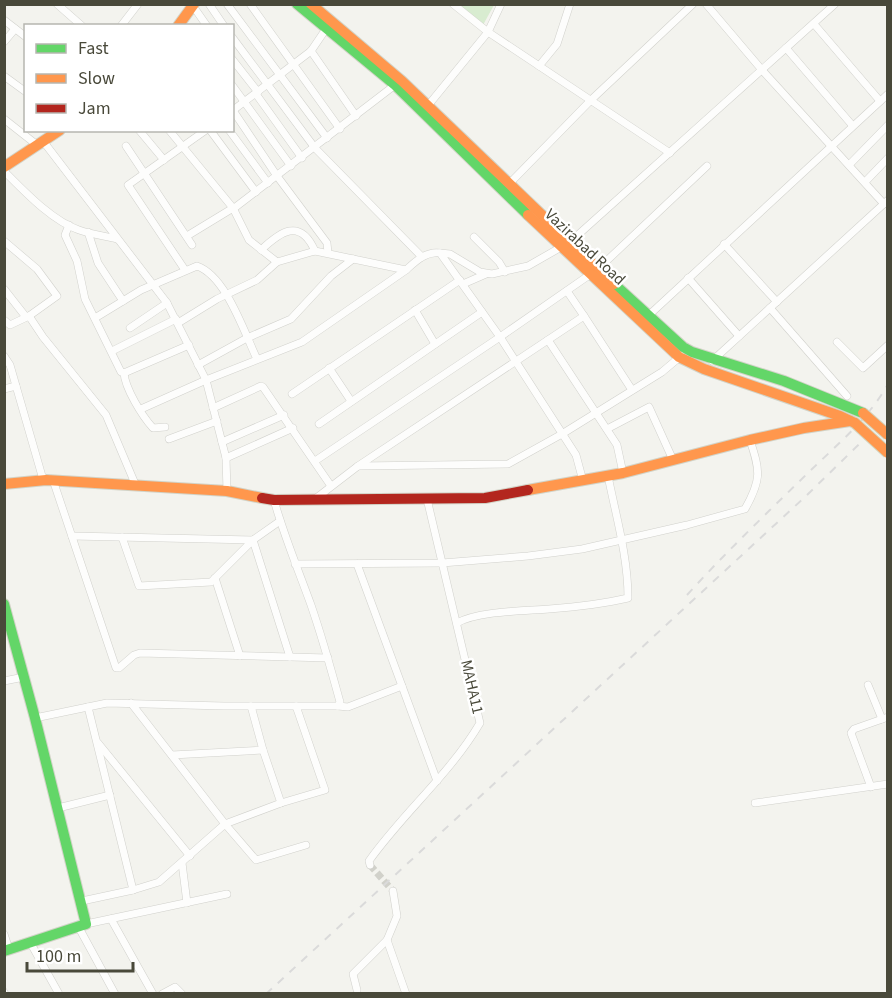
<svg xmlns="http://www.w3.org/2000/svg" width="892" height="998" viewBox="0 0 892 998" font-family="'Source Sans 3',sans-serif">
<rect width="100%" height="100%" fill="#f3f3ee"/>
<polygon fill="#d8ecd0" points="458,5 494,5 483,25"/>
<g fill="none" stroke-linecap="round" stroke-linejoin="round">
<polyline stroke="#d1d1ca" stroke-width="7" stroke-dasharray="7 3.5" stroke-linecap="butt" points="370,865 393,891"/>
<defs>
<g id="street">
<polyline points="57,4 82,26"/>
<polyline points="209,4 224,26"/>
<polyline points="227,4 327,138"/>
<polyline points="250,4 340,129"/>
<polyline points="453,4 488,32 670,153"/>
<polyline points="706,4 762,70 884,204"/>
<polyline points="193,6 207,26"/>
<polyline points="4,20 26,37"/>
<polyline points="814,24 880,101"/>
<polyline points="121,26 138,4"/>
<polyline points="232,37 315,148 422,257"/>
<polyline points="4,42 15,29"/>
<polyline points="786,48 852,125"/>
<polyline points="311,51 356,116"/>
<polyline points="232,59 258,92"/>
<polyline points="539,66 557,44 570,4"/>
<polyline points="4,76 26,92"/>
<polyline points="232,85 291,166"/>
<polyline points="256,94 302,158"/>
<polyline points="426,108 488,32 501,4"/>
<polyline points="232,109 277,176 327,243 328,253"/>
<polyline points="232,111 311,51 328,26"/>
<polyline points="4,119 37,145"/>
<polyline points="139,130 164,160"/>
<path d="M169 130 233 208 249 240 277 262 315 251 406 270C416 261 426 251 440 253L500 337 598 269 707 166"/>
<polyline points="210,130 256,192"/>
<polyline points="229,130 268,183"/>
<polyline points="43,141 167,303 206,380 141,409"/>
<polyline points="126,146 192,245"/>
<polyline points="849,165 888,125"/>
<path d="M4 171C24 191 52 221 79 230 91 234 104 236 117 239"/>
<polyline points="865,182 888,158"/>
<polyline points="509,184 591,100 693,4"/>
<polyline points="233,209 395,85"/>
<polyline points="69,225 65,235 77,261 85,299 121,372 124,373 189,345"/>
<polyline points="88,232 98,263 123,301"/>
<polyline points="187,236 233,208"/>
<polyline points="474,237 499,262 505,272"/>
<polyline points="4,241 37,269 57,296 29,316 10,325 4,320"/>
<polyline points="724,244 777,302"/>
<path d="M261 250C280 232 300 217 315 251"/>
<polyline points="440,253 450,254 480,272 492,274 528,266 570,242 835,4"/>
<polyline points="185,270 128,185 206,130"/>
<polyline points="688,278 739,336"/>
<polyline points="463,284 486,274"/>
<polyline points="4,289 26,317"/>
<polyline points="770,308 847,396"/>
<polyline points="415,310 435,344"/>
<polyline points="29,316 43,337 106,415 136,486"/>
<polyline points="584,316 632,390"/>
<polyline points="648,316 888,94"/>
<path d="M95 318 141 290 197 266C226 276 244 332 257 359"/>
<polyline points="178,323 217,299 257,280 277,262"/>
<polyline points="130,328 167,303"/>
<polyline points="548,340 617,445 623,473"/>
<polyline points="837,342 863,368 888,345"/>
<polyline points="112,351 176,319"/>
<polyline points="4,356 10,365 42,476 46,480"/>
<polyline points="712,361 888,200"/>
<polyline points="198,365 247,338 291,319 331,276 353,259"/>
<polyline points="329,368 351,401"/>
<path d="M124 373C125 388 142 416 153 428L165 427"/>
<polyline points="4,389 16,386"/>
<polyline points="292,394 460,280"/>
<polyline points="213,408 261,386 263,387 331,486"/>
<polyline points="319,424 482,312"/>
<polyline points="607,429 649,407 673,460"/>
<polyline points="169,439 217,421"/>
<polyline points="222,442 284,415"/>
<polyline points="226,458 293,428"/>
<polyline points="315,461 500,337 576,455 583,481"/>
<polyline points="358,466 584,316 567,291"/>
<polyline points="53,480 116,668 119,668 134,655 140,653 328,658"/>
<polyline points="227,491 226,458 206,380 302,342 406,270"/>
<polyline points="315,499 358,466 508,464 562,434 662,372 681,356"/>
<polyline points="72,536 253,540 280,521"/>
<polyline points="122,537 139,586 211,582 253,540 290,657"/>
<path d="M295 564 442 563 528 556 582 549 687 525 745 509C762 479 760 471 750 440"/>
<polyline points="357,564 437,781"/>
<polyline points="215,578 240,656"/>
<path d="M457 623C478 611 524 611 549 609 575 607 602 604 628 598 628 557 616 516 608 476"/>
<polyline points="4,681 24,677"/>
<polyline points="868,685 882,719"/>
<polyline points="131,703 225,824 281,803 325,790 296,706"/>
<polyline points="338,706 348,707 402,686"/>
<polyline points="88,707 133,890"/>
<path d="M35 718 107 703 224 706H338L340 702C331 669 322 637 311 605 298 569 284 536 274 500"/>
<polyline points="98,743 190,856"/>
<polyline points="263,750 281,803"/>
<polyline points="172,755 263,750 251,706"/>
<polyline points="871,787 851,733 854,729 888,717"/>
<polyline points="755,803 888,784"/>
<polyline points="58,808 110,795"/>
<polyline points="182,863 187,903"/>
<path d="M370 865 369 861C403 813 450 774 480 723L427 499"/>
<polyline points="393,891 397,916 387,940 406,994"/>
<polyline points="82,901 133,890 159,882 225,824 256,860 306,845"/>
<polyline points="111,919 153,994"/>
<polyline points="86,924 227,894"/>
<polyline points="78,926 115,994"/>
<polyline points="4,934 9,949"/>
<polyline points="30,942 59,994"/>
<polyline points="357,990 353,974 387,940"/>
<polyline points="4,992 5,994"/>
<polyline points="162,994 175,987 182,994"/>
</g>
<g id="fast">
<polyline points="297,4 395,85 528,215"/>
<polyline points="614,284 683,347 692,352 784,381 863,413"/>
<polyline points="4,604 35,718 86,924 4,951"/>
</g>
<g id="slow">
<polyline points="311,4 402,81 614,284"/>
<polyline points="178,26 194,4"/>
<polyline points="4,167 60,130"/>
<polyline points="528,215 679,357 704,369 840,416 855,423"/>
<polyline points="4,484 46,480 227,491 262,498"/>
<polyline points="528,490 623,473 750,440 804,428 850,421"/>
</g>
<polyline id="jam" points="262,498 274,500 485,498 528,490"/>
</defs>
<use href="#street" stroke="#d1d1cc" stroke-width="8"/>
<use href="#fast" stroke="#d2d3c7" stroke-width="12"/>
<use href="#slow" stroke="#d2d3c7" stroke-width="12"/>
<use href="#jam" stroke="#d2d3c7" stroke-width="12"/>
<use href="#street" stroke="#fdfdfc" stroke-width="7"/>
<use href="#fast" stroke="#63d668" stroke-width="10"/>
<use href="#slow" stroke="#ff974d" stroke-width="10"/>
<use href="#jam" stroke="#b3261e" stroke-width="10"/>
<g stroke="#dadada" stroke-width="2" stroke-dasharray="8 8" stroke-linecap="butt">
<path d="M687 595C726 552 769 511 811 470 838 444 869 418 888 384"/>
<polyline points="266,994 806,496 888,416"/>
</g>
<defs>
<g id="slow-bridge">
<polyline points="863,413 888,435"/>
<polyline points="855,423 888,453"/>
</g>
</defs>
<use href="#slow-bridge" stroke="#d3d4bc" stroke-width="12" stroke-linecap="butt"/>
<use href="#slow-bridge" stroke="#ff974d" stroke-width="10"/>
</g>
<g text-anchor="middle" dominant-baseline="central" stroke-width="5" stroke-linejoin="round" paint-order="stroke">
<g font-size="16" fill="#49493a" stroke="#fff">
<text transform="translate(585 247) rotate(43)">Vazirabad Road</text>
<text transform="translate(472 687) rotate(77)">MAHA11</text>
</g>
</g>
<rect width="892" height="998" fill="none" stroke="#49493a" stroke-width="12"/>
<rect x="24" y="24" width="210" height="108" fill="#ffffff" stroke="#b6b6b0" stroke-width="1.5"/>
<rect x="36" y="44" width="30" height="9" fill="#63d668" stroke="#b6b6b0" stroke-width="1.5"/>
<text x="78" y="54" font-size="18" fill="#49493a">Fast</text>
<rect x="36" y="74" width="30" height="9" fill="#ff974d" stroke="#b6b6b0" stroke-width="1.5"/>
<text x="78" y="84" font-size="18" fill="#49493a">Slow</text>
<rect x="36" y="104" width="30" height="9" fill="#b3261e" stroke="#b6b6b0" stroke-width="1.5"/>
<text x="78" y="114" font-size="18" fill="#49493a">Jam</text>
<path d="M27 962v9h106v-9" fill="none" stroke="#49493a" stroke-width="3"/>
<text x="36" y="962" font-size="18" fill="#49493a" stroke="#ffffff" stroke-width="4.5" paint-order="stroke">100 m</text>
</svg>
